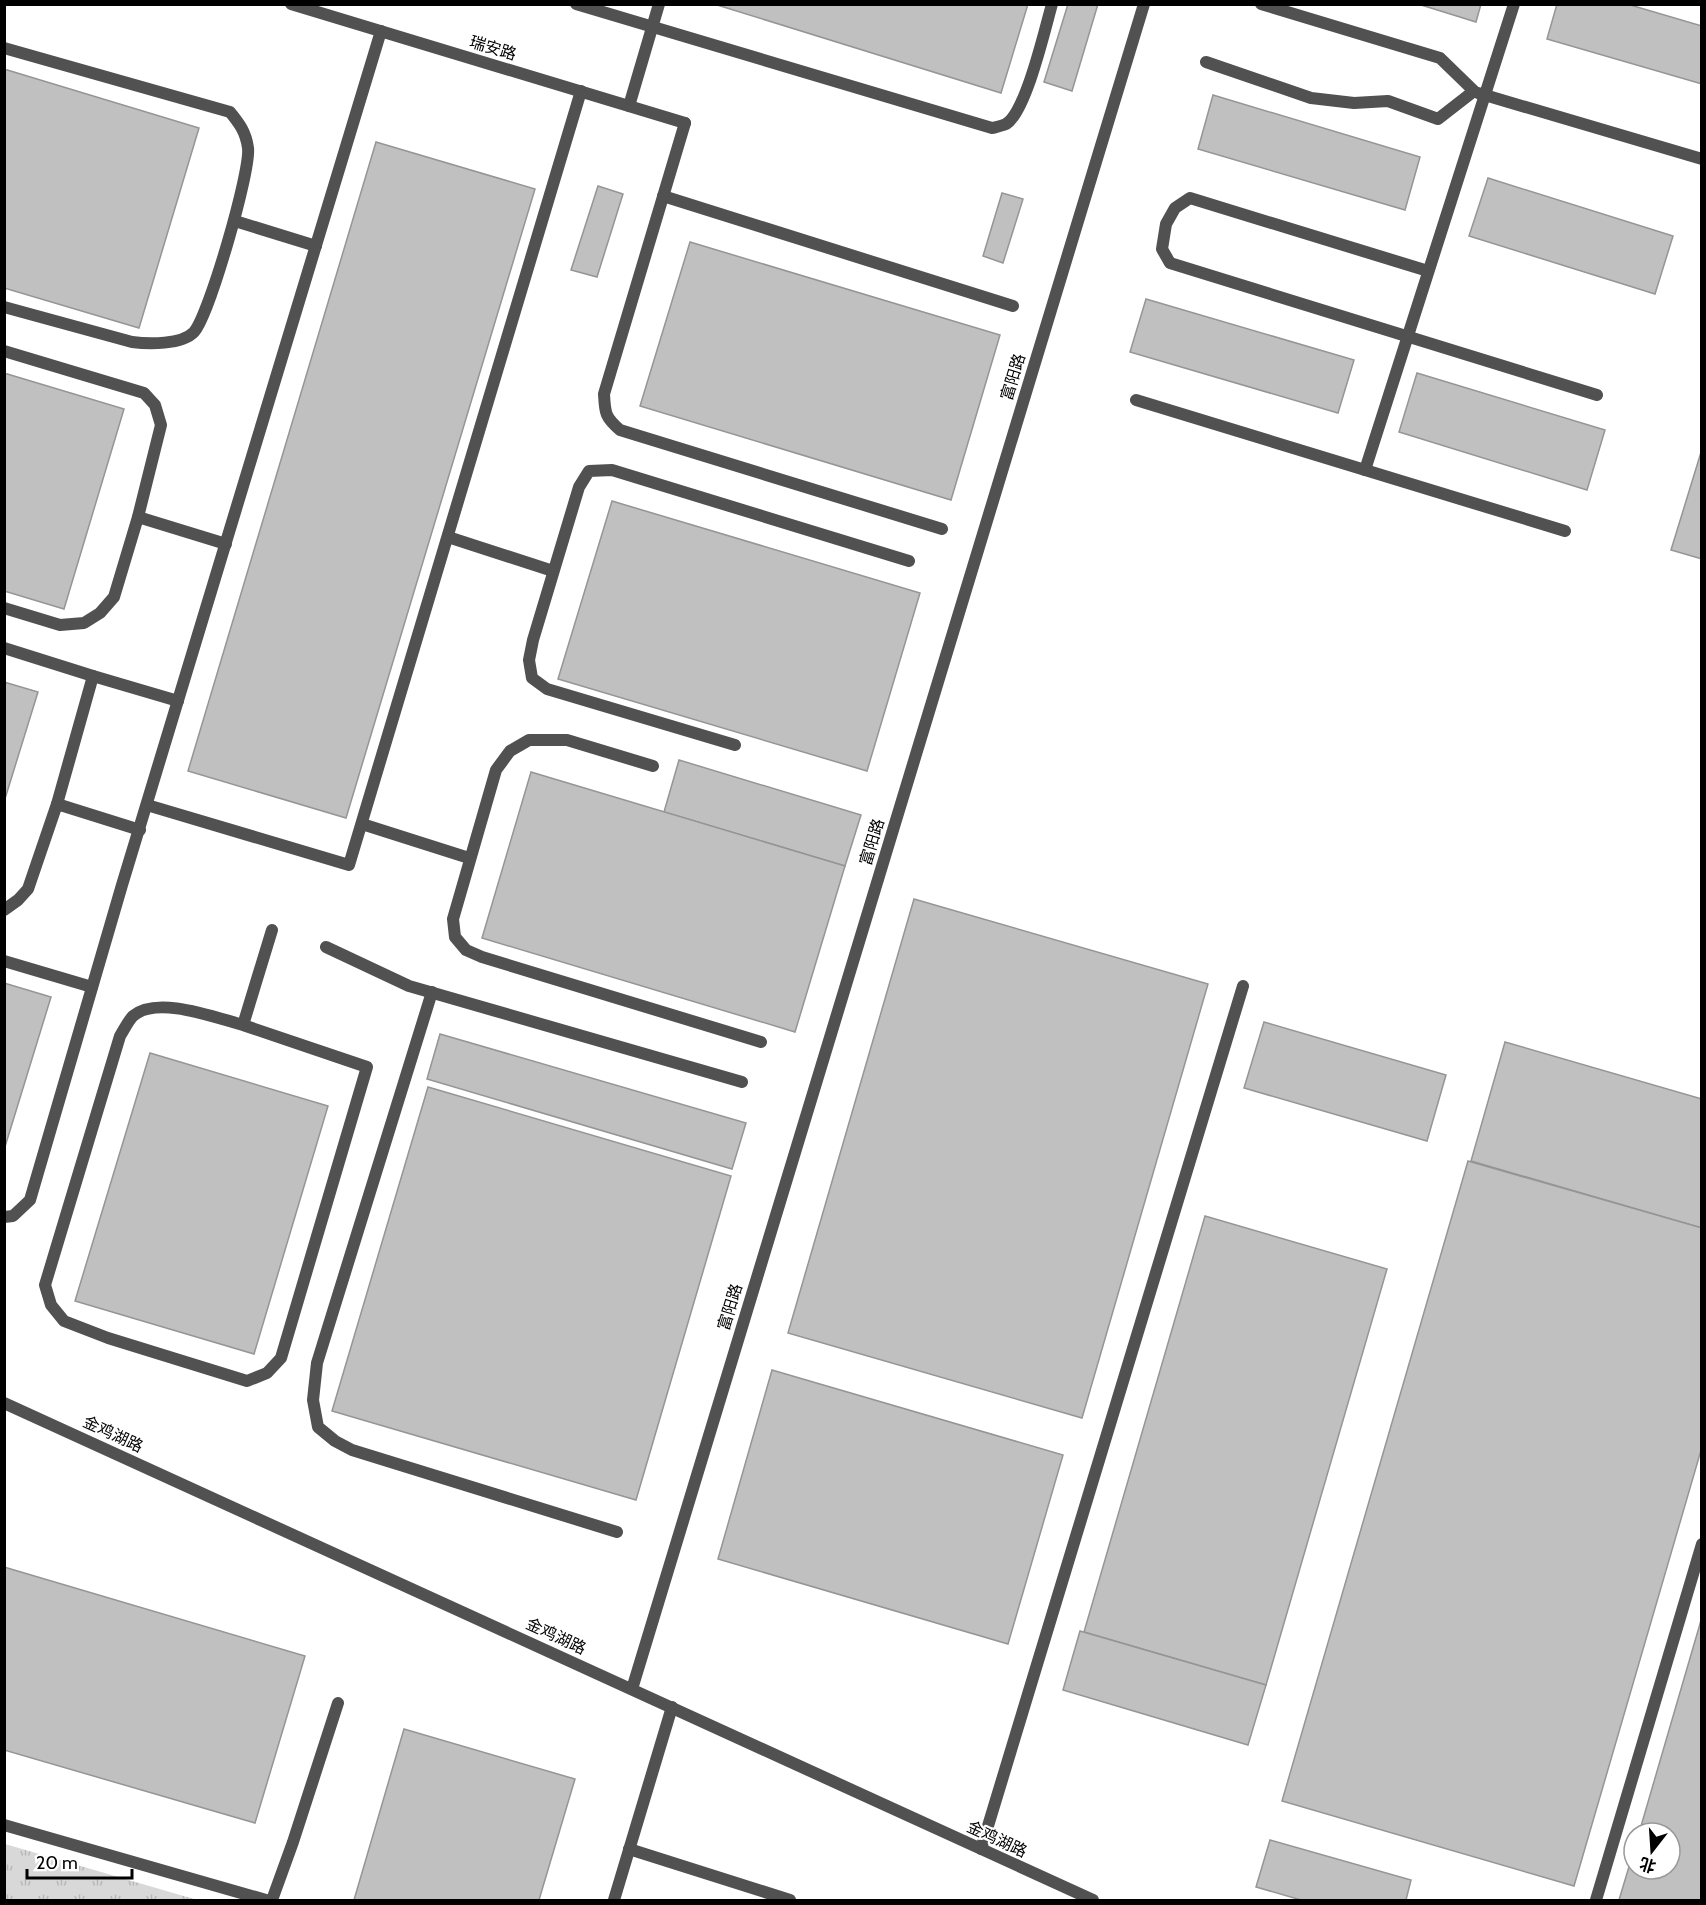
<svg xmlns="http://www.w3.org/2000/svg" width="1706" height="1905" viewBox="0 0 1706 1905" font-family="Cabin,'Noto Sans SC',sans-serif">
<defs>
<pattern id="grass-tufts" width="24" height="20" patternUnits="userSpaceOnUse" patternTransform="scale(1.5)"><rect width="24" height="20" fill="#d8d8d8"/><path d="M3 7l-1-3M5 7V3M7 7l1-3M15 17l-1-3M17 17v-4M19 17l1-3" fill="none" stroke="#b8b8b8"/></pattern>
</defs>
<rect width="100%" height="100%" fill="#fff"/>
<polygon fill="url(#grass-tufts)" points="5,1844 194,1899 196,1900 5,1900"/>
<g fill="#c0c0c0" stroke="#959595" stroke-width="1.5">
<polygon points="714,4 1028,4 1001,93"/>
<polygon points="1068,4 1098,4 1072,91 1044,82"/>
<polygon points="1418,4 1481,4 1476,22"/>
<polygon points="1557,4 1627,4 1702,26 1702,84 1547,39"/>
<polygon points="4,69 199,128 139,328 4,288"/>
<polygon points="1213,95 1420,157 1405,210 1198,149"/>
<polygon points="376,142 535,189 346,818 188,771"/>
<polygon points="1488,178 1673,236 1655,294 1469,236"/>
<polygon points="598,186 623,194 597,277 571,270"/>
<polygon points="1002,193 1023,199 1003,263 983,256"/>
<polygon points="690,242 1000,335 951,500 640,406"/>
<polygon points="1146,299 1354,360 1338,413 1130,352"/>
<polygon points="4,373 124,409 64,609 4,591"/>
<polygon points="1417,373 1605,430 1587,490 1399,432"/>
<polygon points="1702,449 1702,559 1671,550"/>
<polygon points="612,501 920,593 867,771 558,679"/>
<polygon points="4,682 38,692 4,802"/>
<polygon points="679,760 861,815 845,866 664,812"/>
<polygon points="531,772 845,866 795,1032 482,938"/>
<polygon points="914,899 1208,984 1082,1418 788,1333"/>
<polygon points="4,983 51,997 4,1150"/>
<polygon points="1264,1022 1446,1075 1427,1141 1244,1088"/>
<polygon points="440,1034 746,1123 732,1169 427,1079"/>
<polygon points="1505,1042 1702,1099 1702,1228 1471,1161"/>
<polygon points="150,1053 328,1106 254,1354 75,1301"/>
<polygon points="428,1087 731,1176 636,1500 332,1411"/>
<polygon points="1468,1161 1702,1228 1702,1447 1574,1886 1282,1801"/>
<polygon points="1205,1216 1387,1269 1266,1685 1084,1632"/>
<polygon points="772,1370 1063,1455 1008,1644 718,1559"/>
<polygon points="4,1567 305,1656 255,1823 4,1750"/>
<polygon points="1702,1617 1702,1900 1619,1900 1634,1850 1634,1869 1670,1869 1670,1833 1639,1833"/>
<polygon points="1080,1631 1266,1685 1248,1745 1063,1690"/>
<polygon points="404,1729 575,1779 539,1900 354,1900"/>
<polygon points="1270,1840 1411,1880 1406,1900 1301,1900 1256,1887"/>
</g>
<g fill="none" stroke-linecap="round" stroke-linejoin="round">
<g stroke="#515151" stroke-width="12">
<path d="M576 4 992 128C996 127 1002 126 1006 124 1026 112 1045 29 1052 4"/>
<path d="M4 48 230 112C239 123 246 132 248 148 251 171 209 315 194 332 182 345 148 344 132 342L4 307"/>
<polyline points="1206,62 1311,98 1354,103 1388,101 1438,119 1474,91 1440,58 1261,4"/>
<polyline points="1478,93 1702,159"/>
<polyline points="629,106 659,4"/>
<path d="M685 123 604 394C605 413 605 417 620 430L942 529"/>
<polyline points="663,196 1013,306"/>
<polyline points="235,221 316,246"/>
<polyline points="1428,271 1190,198 1175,208 1166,224 1162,249 1170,263 1597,395"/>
<polyline points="4,351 144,393 155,405 161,425 138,517 114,597 100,613 84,623 60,625 4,608"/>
<polyline points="1136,400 1565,531"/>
<polyline points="1365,470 1514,4"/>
<polyline points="138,517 226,544"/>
<polyline points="448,537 553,571"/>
<polyline points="4,648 93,676"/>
<polyline points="735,745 547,689 532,678 529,660 533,640 579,487 589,471 612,470 909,561"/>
<polyline points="653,766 567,740 529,740 510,751 496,770 453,919 455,937 466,950 482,957 761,1042"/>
<polyline points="57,804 93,676 178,701"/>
<polyline points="147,805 349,865 581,91"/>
<polyline points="362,824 469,858"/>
<polyline points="4,910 18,900 28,889 57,804 140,830"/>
<polyline points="326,947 409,986 742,1082"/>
<polyline points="4,961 92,987"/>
<polyline points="432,992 317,1363 313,1400 318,1427 335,1441 352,1450 617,1532"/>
<path d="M243 1025 367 1067 281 1358 267 1373 247 1381 108 1338 64 1321 51 1305 45 1285 120 1036C124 1030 128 1021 133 1016 157 995 216 1018 243 1025L272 930"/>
<polyline points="4,1217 13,1216 30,1200 122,885 381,31"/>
<polyline points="4,1825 266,1900"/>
<polyline points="629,1849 790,1900"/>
<polyline points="981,1849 1243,986"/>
<polyline points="272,1900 293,1842 338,1703"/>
<polyline points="614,1900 672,1707"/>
<polyline points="1596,1900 1702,1544"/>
</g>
<g stroke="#515151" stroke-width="12">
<polyline points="291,4 685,123"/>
<polyline points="632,1689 1144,4"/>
</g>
<polyline stroke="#515151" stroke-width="12" points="4,1403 1093,1900"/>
</g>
<g text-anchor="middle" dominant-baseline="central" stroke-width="4.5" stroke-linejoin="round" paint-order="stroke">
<g font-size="16" fill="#000" stroke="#fff">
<text transform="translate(493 48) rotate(17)">瑞安路</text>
<text transform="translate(1013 377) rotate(-73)">富阳路</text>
<text transform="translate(872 842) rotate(-73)">富阳路</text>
<text transform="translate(730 1307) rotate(-73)">富阳路</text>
<text transform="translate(113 1434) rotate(25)">金鸡湖路</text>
<text transform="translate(556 1636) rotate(25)">金鸡湖路</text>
<text transform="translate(997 1839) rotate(25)">金鸡湖路</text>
</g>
</g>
<rect width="1706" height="1905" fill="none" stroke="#000000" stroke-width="12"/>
<g transform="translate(1652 1851) rotate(197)"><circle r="28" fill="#ffffff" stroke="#999999" stroke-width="1.5"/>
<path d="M0-4.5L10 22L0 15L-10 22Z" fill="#000000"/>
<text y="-9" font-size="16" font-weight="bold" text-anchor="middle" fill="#000000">北</text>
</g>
<path d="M27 1869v9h105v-9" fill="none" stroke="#000000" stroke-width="3"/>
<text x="36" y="1869" font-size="18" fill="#000000" stroke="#ffffff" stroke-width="4.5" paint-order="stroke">20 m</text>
</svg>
